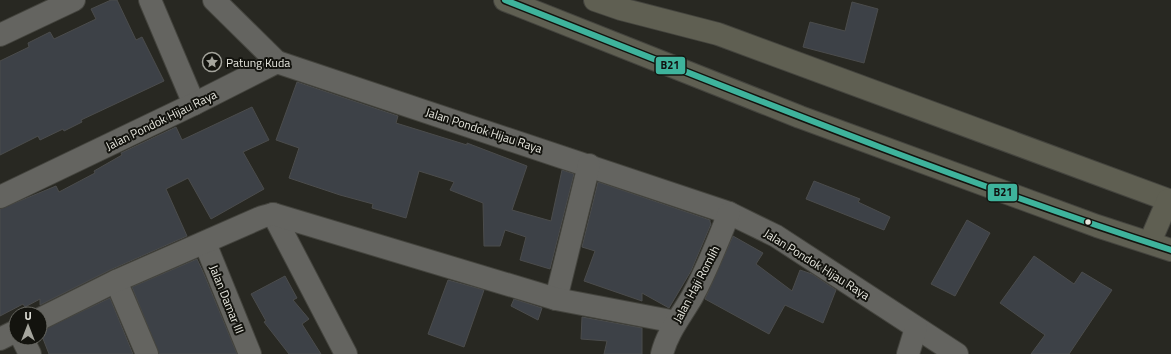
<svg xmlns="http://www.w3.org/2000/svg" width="1171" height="354" viewBox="0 0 1171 354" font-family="'Titillium Web',sans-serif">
<rect width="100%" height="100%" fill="#282822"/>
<g fill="#3d4147" stroke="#4b4c4c">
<polygon points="111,0 117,0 136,40 142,37 164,81 81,120 82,122 64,131 63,129 40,140 38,136 0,155 0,61 29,47 28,43 50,32 54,39 96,19 91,9"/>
<polygon points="852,2 878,9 864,63 803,47 810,22 845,31"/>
<polygon points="297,82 398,116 396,123 467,145 467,143 527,166 512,210 551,221 562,170 574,174 550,269 520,260 526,237 505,230 500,246 484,246 483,203 450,190 454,182 419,171 406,218 372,208 373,204 340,195 289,178 299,148 276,140"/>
<polygon points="252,107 269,140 243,152 264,189 211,219 188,178 166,189 187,236 110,270 40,305 40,299 25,307 23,304 0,316 0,209 56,186 59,192 95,173 94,171 122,155 121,153 176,127 182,140"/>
<polygon points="814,181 860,199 858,202 890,217 884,230 806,199"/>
<polygon points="598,182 710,220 710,222 711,224 691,271 669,308 642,293 642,301 584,281 595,251 582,247"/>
<polygon points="967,220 990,233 955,296 931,284"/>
<polygon points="733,236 763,253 756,264 792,291 800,270 812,274 836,290 823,323 785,305 769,334 705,299"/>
<polygon points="1034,256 1074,284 1082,272 1112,290 1069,354 1031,354 1045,335 1000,303"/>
<polygon points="197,259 204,274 237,354 159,354 132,287"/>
<polygon points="285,276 297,298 293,300 309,319 302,324 321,354 289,354 264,322 266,321 251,294"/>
<polygon points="448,280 484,290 464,347 428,334"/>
<polygon points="110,298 133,354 49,354 40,331"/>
<polygon points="514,299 542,308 538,320 511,306"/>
<polygon points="582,317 642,328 642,354 604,354 607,341 581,339"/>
</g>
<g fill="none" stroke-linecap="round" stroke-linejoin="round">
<defs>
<g id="minor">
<polyline points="150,0 194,104"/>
<polyline points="214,0 277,62"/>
<polyline points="0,35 74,0"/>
<polyline points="0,197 194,104 277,62 729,213 776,236 957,354"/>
<polyline points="273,214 346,354"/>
<polyline points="205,243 250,354"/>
<polyline points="116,281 147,354"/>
<polyline points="556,299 589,165"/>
<polyline points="40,319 116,281 262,217 273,214 556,299 676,322"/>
<polyline points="22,338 30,354"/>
<polyline points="0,339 16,331"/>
<path d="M662 354C667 333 681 316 692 297 707 270 718 241 729 213"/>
<polyline points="908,354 916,328"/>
</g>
<g id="highway">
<polyline points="505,0 800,117 1097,226 1171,250"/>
<polyline points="595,0 621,9 718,34 1171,201"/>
<polyline points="1150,242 1168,200"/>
</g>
</defs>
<use href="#minor" stroke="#44443e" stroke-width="24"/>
<use href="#highway" stroke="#44443e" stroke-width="24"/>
<use href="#minor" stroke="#646460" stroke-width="22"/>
<use href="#highway" stroke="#5f5f52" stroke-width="22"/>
<defs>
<path id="bus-1" d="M505 0C725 87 945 177 1171 250"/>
</defs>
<use href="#bus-1" stroke="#13130e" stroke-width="9"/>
<use href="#bus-1" stroke="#3eb39c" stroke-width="6"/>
</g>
<defs>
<symbol id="sight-ring" viewBox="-11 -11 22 22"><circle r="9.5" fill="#13130e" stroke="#a4a49c" stroke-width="1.5"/><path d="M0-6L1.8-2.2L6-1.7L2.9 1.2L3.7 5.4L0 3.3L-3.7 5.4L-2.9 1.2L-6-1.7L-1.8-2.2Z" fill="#a4a49c"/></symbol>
</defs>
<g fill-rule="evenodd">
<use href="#sight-ring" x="201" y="51" width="22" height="22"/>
</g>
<circle fill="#e6e6de" stroke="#13130e" stroke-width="1.5" cx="1088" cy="222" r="3.5"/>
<g text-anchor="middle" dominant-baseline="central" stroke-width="4" stroke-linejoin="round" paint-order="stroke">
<g font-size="12" fill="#e6e6de" stroke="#13130e" text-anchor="start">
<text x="226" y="62">Patung Kuda</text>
</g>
<g font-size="12" fill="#e6e6de" stroke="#13130e">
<text transform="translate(161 120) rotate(-26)">Jalan Pondok Hijau Raya</text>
<text transform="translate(484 130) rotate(18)">Jalan Pondok Hijau Raya</text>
<text transform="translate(817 264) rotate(32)">Jalan Pondok Hijau Raya</text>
<text transform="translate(696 284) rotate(-62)">Jalan Haji Romlih</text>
<text transform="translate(227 299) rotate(68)">Jalan Damar III</text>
</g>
</g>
<g stroke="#13130e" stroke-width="1.5">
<rect x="655" y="56" width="31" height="19" rx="4" fill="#3eb39c"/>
<rect x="987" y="183" width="31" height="19" rx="4" fill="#3eb39c"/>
</g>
<g font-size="11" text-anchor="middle" font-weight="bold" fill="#111">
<text x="670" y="69">B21</text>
<text x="1003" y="196">B21</text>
</g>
<g transform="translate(28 326)"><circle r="19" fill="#13130e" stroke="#676761"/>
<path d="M0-3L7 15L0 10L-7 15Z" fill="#a4a49c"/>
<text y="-6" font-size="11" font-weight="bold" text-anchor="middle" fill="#e6e6de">U</text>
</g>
</svg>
